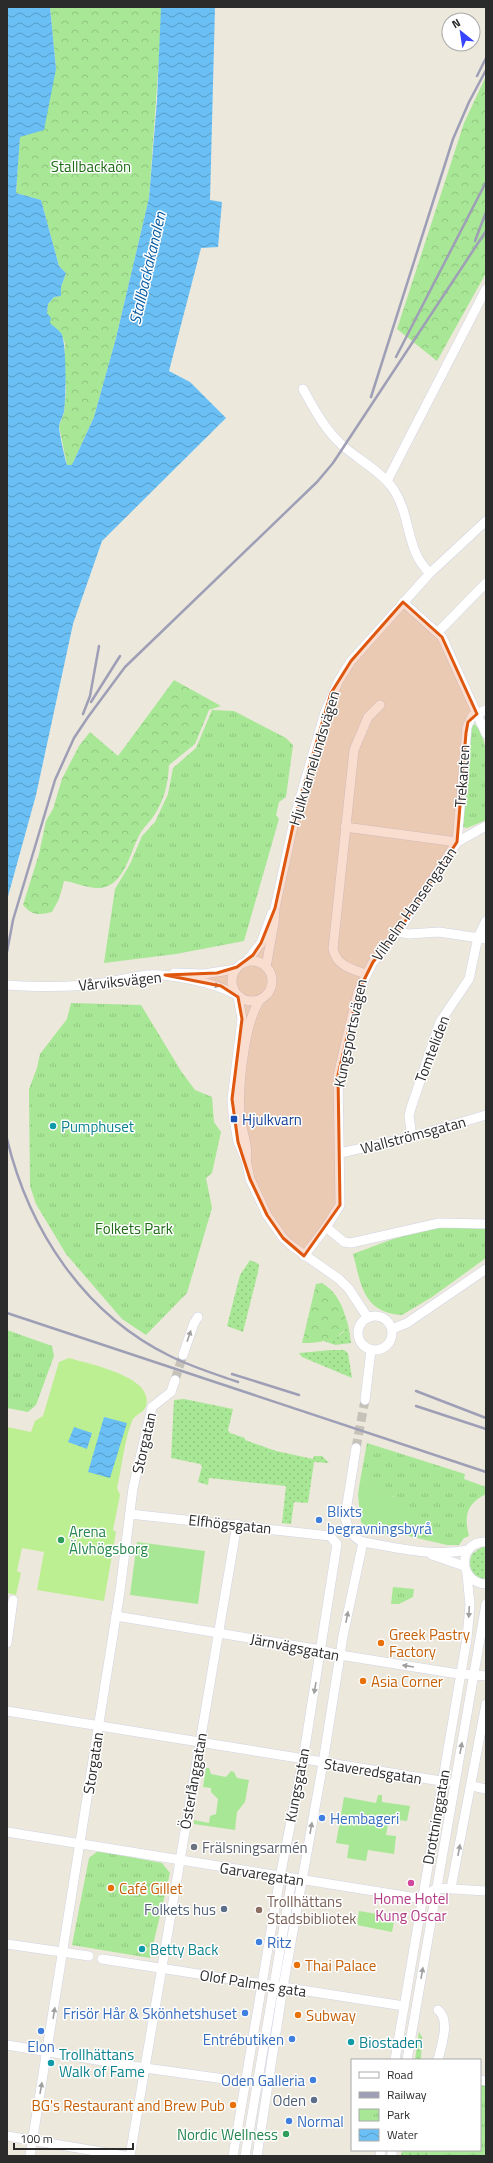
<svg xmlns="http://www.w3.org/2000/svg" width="493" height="2163" viewBox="0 0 493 2163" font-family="'Titillium Web',sans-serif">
<defs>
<pattern id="grass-dots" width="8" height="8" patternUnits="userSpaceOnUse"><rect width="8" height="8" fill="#a8e796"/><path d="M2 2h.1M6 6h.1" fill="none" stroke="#91c681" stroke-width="1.8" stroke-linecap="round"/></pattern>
<pattern id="forest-crowns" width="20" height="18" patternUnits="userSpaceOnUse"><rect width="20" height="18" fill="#a8e796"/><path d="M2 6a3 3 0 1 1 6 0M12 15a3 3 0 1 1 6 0" fill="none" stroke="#91c681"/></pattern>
<pattern id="park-tufts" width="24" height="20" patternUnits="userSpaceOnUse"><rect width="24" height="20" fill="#a8e796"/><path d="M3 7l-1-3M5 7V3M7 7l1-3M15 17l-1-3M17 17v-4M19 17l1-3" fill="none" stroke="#91c681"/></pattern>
<pattern id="water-waves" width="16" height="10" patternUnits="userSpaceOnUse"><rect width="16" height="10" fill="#6ac0f5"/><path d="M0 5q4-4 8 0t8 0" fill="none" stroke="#579cc7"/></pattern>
</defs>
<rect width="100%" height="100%" fill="#ede8dc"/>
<g fill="url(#grass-dots)">
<polygon points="250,1260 259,1264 258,1272 243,1332 227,1326 240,1275"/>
<polygon points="348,1324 351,1343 335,1345 324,1341 342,1334"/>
<polygon points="331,1350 344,1350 348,1353 352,1378 302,1357 299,1353"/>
<polygon points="184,1399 233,1409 228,1430 230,1433 245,1438 245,1440 276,1451 313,1459 314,1456 322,1456 329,1463 314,1462 308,1503 294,1502 291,1524 282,1523 286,1486 209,1478 208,1485 198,1482 202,1466 200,1464 171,1458 174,1400"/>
<path d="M482 1547H486V1579C472 1578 467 1567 472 1554Z"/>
<polygon points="419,2032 422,2037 421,2060 415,2060"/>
<polygon points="402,2150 430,2150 429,2156 401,2156"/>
</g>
<g fill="url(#forest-crowns)">
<polygon points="50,7 161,7 162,16 149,198 116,338 94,417 72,465 67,465 59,426 64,413 66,391 64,362 65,343 61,333 49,323 47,313 48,304 54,297 61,296 61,287 66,273 59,266 41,200 16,193 20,136 56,69"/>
<polygon points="486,76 486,273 437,361 397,329 464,123"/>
<path d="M174 680 221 706 209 710 195 744 169 765C168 785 164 801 153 817 149 823 143 828 140 834 130 851 125 886 100 888 88 889 75 882 64 881L59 899 52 912C39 915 32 916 23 905L39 854 46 821 53 809 62 779 79 746 90 732 118 756Z"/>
<path d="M322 1283C339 1294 342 1306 348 1324 341 1341 318 1343 302 1343L316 1284Z"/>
</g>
<g fill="url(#park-tufts)">
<polygon points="212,710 234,711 286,738 293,745 286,797 279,802 276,815 279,819 244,941 176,954 104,963 115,889 130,864 142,836 155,822 168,794 173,768 196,748"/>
<path d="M474 724C493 737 486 798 486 820L467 828 463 827 471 726Z"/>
<polygon points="71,1003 141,1005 181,1071 195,1090 212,1097 214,1122 221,1132 212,1173 206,1178 212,1208 187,1293 146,1335 122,1319 66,1254 36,1204 30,1186 29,1089 37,1068 40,1054 67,1019"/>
<path d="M438 1226 486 1228V1258L432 1297 402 1315C363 1313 361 1284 353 1254L390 1240Z"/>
<polygon points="7,1330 52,1346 54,1356 36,1405 28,1412 7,1408"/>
<path d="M367 1443 465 1474 464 1479 486 1487V1494C466 1504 464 1516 469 1536L464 1538 459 1545H447L400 1534 406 1524 394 1497 360 1481Z"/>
<polygon points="393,1587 414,1589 413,1597 399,1604 391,1604"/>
<polygon points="98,1851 162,1863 170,1873 150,1958 72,1945 89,1858"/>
<polygon points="480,2085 486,2086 486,2156 429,2156 430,2150 480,2150"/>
</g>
<g fill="#a8e796">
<path d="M360 1481C380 1491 399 1494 410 1515L400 1534C385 1537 371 1534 361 1522L358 1495Z"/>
<polygon points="137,1542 205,1551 198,1604 130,1595"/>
<polygon points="206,1768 209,1768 211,1774 226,1777 231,1771 234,1772 237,1778 249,1780 245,1802 237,1812 235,1830 194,1824 194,1820 209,1823 210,1816 216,1814 218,1799 211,1792 211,1788 203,1787"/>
<polygon points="378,1795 382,1795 382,1802 410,1806 407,1821 389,1819 386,1835 396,1836 394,1854 368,1850 366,1861 347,1858 349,1845 336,1843 344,1797 376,1803"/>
<polygon points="359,1911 395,1917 392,1932 357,1925"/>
</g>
<path fill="#bcef91" d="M69 1358C88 1364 155 1376 146 1406 144 1413 135 1414 132 1421 124 1442 122 1466 117 1488L120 1495 113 1530 116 1532 104 1601 37 1590 44 1552 22 1548 17 1571 21 1573 16 1595 7 1593V1427L31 1432 35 1421 43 1416 59 1362Z"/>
<g fill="url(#water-waves)">
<path d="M7 7H50L56 69 44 130 20 137 16 193 41 200 59 266 66 273 61 287V296L54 297 48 304 47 313 51 318 50 323C53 326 58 329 61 333 67 341 66 399 64 412 63 416 60 421 59 426 59 432 65 459 67 465H72L94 417 116 338 149 198 157 100 161 7H215L210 200 222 202 218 247 201 248 169 371 190 382 226 418 102 541 73 624 36 795 7 900Z"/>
<polygon points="104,1417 127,1423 110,1478 88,1472"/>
<polygon points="74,1427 92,1433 87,1449 68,1442"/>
</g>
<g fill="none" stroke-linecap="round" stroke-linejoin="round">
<g stroke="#c6c2b9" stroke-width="9" stroke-dasharray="9 4.5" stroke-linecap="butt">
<polyline points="175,1380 183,1355"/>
<polyline points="356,1448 365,1400"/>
</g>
<defs>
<g id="minor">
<path d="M303 389C314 409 325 430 343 446 359 460 382 472 394 490 411 516 406 552 430 573"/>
<polyline points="387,481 486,289"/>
<polyline points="403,602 442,637 486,734"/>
<polyline points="438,632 486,583"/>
<polyline points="345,827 457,842 467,727 472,716 486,710"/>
<polyline points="398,932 409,934 439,932 486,939"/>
<circle cx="252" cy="981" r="20"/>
<polyline points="246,962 261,943 272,913"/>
<polyline points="266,967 274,923 275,908 296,812 325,712 339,680 351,661 430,573 486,521"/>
<polyline points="174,973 204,974 236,969"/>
<path d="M366 974C351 969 337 966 333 949L354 750 368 717 380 705"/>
<path d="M7 985C38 987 71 988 102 983 117 981 131 977 147 975 169 973 215 983 235 994"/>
<polyline points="238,997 242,1019 232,1099 233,1114 238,1142 246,1160 250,1179 267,1215 283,1238 292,1246 339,1279 349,1289 368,1318"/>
<polyline points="412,1137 409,1116 411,1108 440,1022 469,979 478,937 486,921"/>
<polyline points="340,1153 412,1137 486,1115"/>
<path d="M246 1160C249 1145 241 1130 240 1115 238 1086 244 1023 260 1000"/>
<polyline points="326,1227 344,1242 351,1243 439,1223 486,1224"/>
<polyline points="304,1256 326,1227 340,1205 338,1075 358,992 373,962 398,932 457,842 486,826"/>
<circle cx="375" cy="1333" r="17"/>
<polyline points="392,1329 407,1323 486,1269"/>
<polyline points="183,1355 194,1323 198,1317"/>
<polyline points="365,1400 371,1350"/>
<path d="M356 1448 345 1517C348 1529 352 1537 363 1542 397 1548 433 1557 468 1550"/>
<polyline points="130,1514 330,1536 337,1544 303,1760 280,1877 233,2156"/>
<path d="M486 1542C457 1541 458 1583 486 1584"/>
<polyline points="432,1555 464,1566"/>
<polyline points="116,1616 321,1650 340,1655 452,1673 486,1676"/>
<polyline points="7,1643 13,1600"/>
<polyline points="7,1711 447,1782"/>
<polyline points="472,1786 486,1789"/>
<polyline points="7,1832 417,1898 422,1897 437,1888 486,1891"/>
<polyline points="451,1888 486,1704"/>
<polyline points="7,1944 89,1956"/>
<polyline points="102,1959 404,2006"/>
<polyline points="7,2045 145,2068 246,2082"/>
<polyline points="395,2060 467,1638 470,1605 467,1574"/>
<polyline points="407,2060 486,1604"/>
<path d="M438 2060C441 2046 451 2020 438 2010"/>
<polyline points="480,2080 486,2081"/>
<polyline points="7,2136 125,2156"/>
<polyline points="30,2156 120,1591 133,1488 152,1407 171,1392 175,1380"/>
<polyline points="130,2156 237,1524"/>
<polyline points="245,2156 292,1879"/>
<polyline points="257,2156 283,1987 323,1763 343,1636 363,1542"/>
<polyline points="380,2156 381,2150"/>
<polyline points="392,2156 392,2150"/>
</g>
</defs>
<use href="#minor" stroke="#d1d3e4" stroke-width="10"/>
<use href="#minor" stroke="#fff" stroke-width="9"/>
<g stroke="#9e9fb6" stroke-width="2.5">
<polyline points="477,76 486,58"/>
<polyline points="475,241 486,212"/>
<polyline points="396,357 486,182"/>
<polyline points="371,397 453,139 469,102 486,70"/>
<polyline points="91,702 120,656"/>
<polyline points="83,714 90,696 99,646"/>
<polyline points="7,952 13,920 55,780 74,738 88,717 125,667 317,482 333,463 486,231"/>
<path d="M7 1139C29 1230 84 1314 170 1356 192 1367 215 1374 238 1382"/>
<polyline points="7,1313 486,1472"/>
<polyline points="232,1374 299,1395"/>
<polyline points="416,1391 486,1418"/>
<polyline points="416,1406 486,1429"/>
</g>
</g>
<defs><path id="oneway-solid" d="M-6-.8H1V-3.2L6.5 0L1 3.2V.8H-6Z"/></defs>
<g fill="#a0a0a0">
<use href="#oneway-solid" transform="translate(214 985) rotate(13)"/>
<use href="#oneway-solid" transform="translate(189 1336) rotate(-71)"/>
<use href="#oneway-solid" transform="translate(469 1612) rotate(93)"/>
<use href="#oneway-solid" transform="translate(347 1617) rotate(-79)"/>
<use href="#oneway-solid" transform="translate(408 1666) rotate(-171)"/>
<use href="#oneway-solid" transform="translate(315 1688) rotate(100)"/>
<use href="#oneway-solid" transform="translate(461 1748) rotate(-80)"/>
<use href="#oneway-solid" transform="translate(311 1828) rotate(-80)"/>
<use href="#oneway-solid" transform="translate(459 1850) rotate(-79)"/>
<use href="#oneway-solid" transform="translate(422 1973) rotate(-80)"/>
<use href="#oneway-solid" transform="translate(54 2013) rotate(-81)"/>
<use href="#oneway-solid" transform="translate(41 2088) rotate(-80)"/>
</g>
<path fill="#df570e" fill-opacity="0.2" stroke="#df570e" stroke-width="3" stroke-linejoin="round" d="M403 602 442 637 477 714 468 722 466 733 457 842 398 932 373 962 358 992 338 1075 340 1205 304 1256 283 1238 267 1215 250 1179 238 1142 232 1099 242 1019 238 997 221 986 165 975 217 973 237 967 253 955 261 943 275 908 296 812 331 693 351 661Z"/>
<rect fill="#1a4fb4" stroke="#fff" stroke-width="1.5" x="230" y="1115" width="8" height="8" rx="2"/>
<g fill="#0f9aa8" stroke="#fff" stroke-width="1.5">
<circle cx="53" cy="1126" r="4"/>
<circle cx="142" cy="1949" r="4"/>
<circle cx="351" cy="2042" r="4"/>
<circle cx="51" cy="2063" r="4"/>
</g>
<g fill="#3f7fe0" stroke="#fff" stroke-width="1.5">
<circle cx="319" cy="1520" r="4"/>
<circle cx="322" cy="1818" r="4"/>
<circle cx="259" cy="1942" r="4"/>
<circle cx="245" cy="2013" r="4"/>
<circle cx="41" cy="2031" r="4"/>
<circle cx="292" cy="2039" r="4"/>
<circle cx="313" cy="2080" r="4"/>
<circle cx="289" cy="2121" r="4"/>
</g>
<g fill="#2e9e5b" stroke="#fff" stroke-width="1.5">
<circle cx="61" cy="1540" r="4"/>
<circle cx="286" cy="2134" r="4"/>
</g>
<g fill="#e8710a" stroke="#fff" stroke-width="1.5">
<circle cx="381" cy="1643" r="4"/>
<circle cx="363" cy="1681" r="4"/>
<circle cx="111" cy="1888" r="4"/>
<circle cx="297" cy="1965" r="4"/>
<circle cx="298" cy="2015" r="4"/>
<circle cx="233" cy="2105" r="4"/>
</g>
<circle fill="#6b7280" stroke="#fff" stroke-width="1.5" cx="194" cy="1847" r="4"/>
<circle fill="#d1479c" stroke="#fff" stroke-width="1.5" cx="411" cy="1883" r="4"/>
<g fill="#5c6f8a" stroke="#fff" stroke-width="1.5">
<circle cx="224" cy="1909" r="4"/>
<circle cx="314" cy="2100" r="4"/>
</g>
<circle fill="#8d6e63" stroke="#fff" stroke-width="1.5" cx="259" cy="1910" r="4"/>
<g text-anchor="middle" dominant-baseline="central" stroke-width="3" stroke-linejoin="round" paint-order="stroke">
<g font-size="15" fill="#1e6c16" stroke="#fff">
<text x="91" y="166">Stallbackaön</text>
<text x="134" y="1228">Folkets Park</text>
</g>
<g font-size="15" fill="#2b2b2b" stroke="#fff">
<text transform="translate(314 758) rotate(-73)">Hjulkvarnelundsvägen</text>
<text transform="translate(462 776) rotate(-86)">Trekanten</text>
<text transform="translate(414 904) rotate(-55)">Vilhelm Hansengatan</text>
<text transform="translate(120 981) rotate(-6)">Vårviksvägen</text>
<text transform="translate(350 1033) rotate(-78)">Kungsportsvägen</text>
<text transform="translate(432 1049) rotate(-69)">Tomteliden</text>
<text transform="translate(413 1135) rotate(-15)">Wallströmsgatan</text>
<text transform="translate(144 1443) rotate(-77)">Storgatan</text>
<text transform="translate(230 1524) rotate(6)">Elfhögsgatan</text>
<text transform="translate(295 1647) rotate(11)">Järnvägsgatan</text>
<text transform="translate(93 1763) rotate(-81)">Storgatan</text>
<text transform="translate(373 1771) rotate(9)">Staveredsgatan</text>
<text transform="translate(193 1781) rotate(-80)">Österlånggatan</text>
<text transform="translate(297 1785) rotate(-79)">Kungsgatan</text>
<text transform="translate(436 1817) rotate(-80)">Drottninggatan</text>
<text transform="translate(262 1874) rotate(9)">Garvaregatan</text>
<text transform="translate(253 1983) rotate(9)">Olof Palmes gata</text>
</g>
<g font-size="15" fill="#164399" stroke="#fff" text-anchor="start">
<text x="242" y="1119">Hjulkvarn</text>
</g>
<g font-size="15" fill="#0d838f" stroke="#fff" text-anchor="start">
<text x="61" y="1126">Pumphuset</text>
<text x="150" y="1949">Betty Back</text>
<text x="359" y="2042">Biostaden</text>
<text x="59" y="2054">Trollhättans<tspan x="59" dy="17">Walk of Fame</tspan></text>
</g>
<g font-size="15" fill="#366cbe" stroke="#fff" text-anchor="start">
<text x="327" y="1511">Blixts<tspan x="327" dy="17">begravningsbyrå</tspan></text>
<text x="330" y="1818">Hembageri</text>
<text x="267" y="1942">Ritz</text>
<text x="237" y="2013" text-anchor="end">Frisör Hår &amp; Skönhetshuset</text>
<text x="284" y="2039" text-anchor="end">Entrébutiken</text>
<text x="41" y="2046" text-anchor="middle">Elon</text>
<text x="305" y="2080" text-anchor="end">Oden Galleria</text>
<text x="297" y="2121">Normal</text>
</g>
<g font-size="15" fill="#27864d" stroke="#fff" text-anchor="start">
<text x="69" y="1531">Arena<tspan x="69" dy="17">Älvhögsborg</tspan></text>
<text x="278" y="2134" text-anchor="end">Nordic Wellness</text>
</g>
<g font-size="15" fill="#c56008" stroke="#fff" text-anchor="start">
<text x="389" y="1634">Greek Pastry<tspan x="389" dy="17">Factory</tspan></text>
<text x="371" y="1681">Asia Corner</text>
<text x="119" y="1888">Café Gillet</text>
<text x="305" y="1965">Thai Palace</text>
<text x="306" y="2015">Subway</text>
<text x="225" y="2105" text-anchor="end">BG's Restaurant and Brew Pub</text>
</g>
<g font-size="15" fill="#5b616d" stroke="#fff" text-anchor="start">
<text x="202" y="1847">Frälsningsarmén</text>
</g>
<g font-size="15" fill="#b23c85" stroke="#fff">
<text x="411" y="1898">Home Hotel<tspan x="411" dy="17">Kung Oscar</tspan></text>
</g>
<g font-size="15" fill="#785e54" stroke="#fff" text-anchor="start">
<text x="267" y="1901">Trollhättans<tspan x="267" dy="17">Stadsbibliotek</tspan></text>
</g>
<g font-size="15" fill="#4e5e75" stroke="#fff" text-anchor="end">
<text x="216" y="1909">Folkets hus</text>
<text x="306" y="2100">Oden</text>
</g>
<g font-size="16" font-style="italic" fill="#075ba3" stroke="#fff">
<text transform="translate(147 268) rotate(-77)">Stallbackakanalen</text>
</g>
</g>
<rect width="493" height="2163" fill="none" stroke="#2b2b2b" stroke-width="16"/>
<rect x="351" y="2059" width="130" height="92" fill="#ffffff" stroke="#aaaaaa"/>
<rect x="359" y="2072" width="20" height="6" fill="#ffffff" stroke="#aaaaaa"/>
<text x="387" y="2079" font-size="12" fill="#2b2b2b">Road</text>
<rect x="359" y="2092" width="20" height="6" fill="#9e9fb6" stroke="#aaaaaa"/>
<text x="387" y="2099" font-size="12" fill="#2b2b2b">Railway</text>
<rect x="359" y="2109" width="20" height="12" fill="url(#park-tufts)" stroke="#aaaaaa"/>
<text x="387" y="2119" font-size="12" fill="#2b2b2b">Park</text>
<rect x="359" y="2129" width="20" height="12" fill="url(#water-waves)" stroke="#aaaaaa"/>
<text x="387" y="2139" font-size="12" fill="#2b2b2b">Water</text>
<g transform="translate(461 32) rotate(330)"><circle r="19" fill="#ffffff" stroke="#aaaaaa"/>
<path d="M0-3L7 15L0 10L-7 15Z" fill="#3845ff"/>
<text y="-6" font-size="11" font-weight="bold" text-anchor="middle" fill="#2b2b2b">N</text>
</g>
<path d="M14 2143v6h119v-6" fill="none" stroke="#2b2b2b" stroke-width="2"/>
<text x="20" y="2143" font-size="12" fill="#2b2b2b" stroke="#ffffff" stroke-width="3" paint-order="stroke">100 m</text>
</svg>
